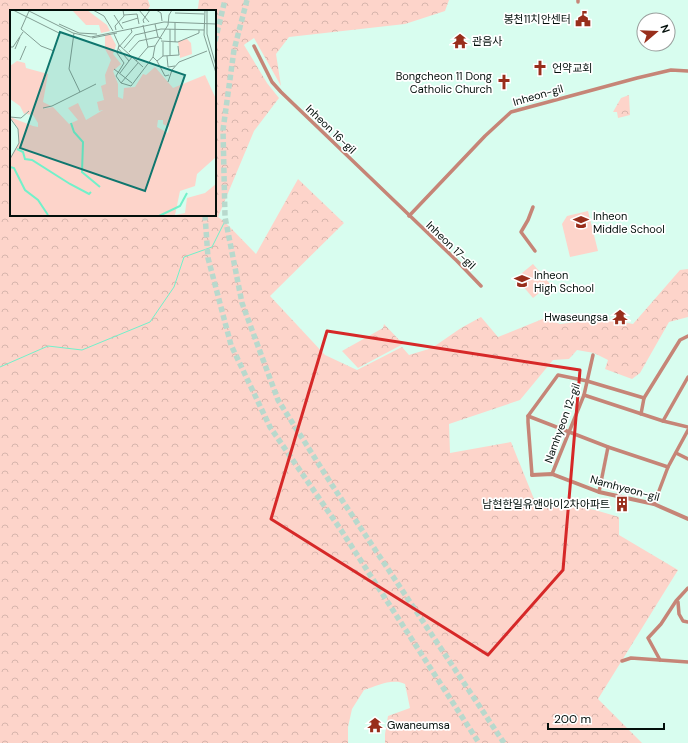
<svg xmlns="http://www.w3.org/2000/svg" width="688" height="743" viewBox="0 0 688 743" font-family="'DM Sans','Noto Sans KR',sans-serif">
<defs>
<pattern id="forest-crowns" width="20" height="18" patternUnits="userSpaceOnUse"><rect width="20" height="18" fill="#fdd4ca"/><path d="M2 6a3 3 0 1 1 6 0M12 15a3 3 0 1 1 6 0" fill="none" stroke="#d7b5ac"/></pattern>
</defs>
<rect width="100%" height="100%" fill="#d8fdef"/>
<g fill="#fdd4ca">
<polygon points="588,211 598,251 570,257 562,224 567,216"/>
<polygon points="533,264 550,284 533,298 516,278"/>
</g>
<g fill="url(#forest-crowns)">
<path d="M0 0H148L150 6 147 11H11V215H215V11H196L198 8 199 0H449L445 11 405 24 289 37 276 54 281 86 254 38 245 44 244 45 267 83 279 98 254 131 218 217 225 222 256 254 298 179 344 223 270 296 325 355 357 370 402 347 409 355 432 348 461 328 481 317 498 337 545 318 560 324 584 321 591 322 608 319 633 324 680 270 688 269V317L669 322 640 373 632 379 605 369 608 360 594 353 577 350 569 359 553 360 520 400 449 424 450 453 511 442 534 499 595 510 619 517V535L678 570 598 699 642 743H385V734L388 716 410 708 405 684C392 678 377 686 364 690L352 709 348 727V743H0Z"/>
<polygon points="629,95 630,115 618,118 617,112 613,112 621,98"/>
<polygon points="384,324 403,344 358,368 342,351 383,328"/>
</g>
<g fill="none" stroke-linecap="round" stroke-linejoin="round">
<polyline stroke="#72f1ca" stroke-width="1" points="0,367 48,346 82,350 150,322 174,287 184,257 212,247 224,223"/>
<g stroke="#b8d9cd" stroke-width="5.5" stroke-dasharray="5.5 3" stroke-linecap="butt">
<polyline points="247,0 234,50 223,130 225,217 242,303 278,400 332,485 504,743"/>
<polyline points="215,41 225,0"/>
<polyline points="205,215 208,258 231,345 270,427 341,530 479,743"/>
</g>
<g stroke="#c68577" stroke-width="3.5">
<polyline points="578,0 578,2"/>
<polyline points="254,46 272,82 281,92 457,261 481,286"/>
<polyline points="533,207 528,220 521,232 535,251"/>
<polyline points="409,216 485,136 511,112 637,78 671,70 688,71"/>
<polyline points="584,395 663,421 688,427"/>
<polyline points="641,414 644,398"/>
<polyline points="528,416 608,447 668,467"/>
<polyline points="663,421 688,377"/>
<polyline points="676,453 688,459"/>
<polyline points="552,474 584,395 593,355"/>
<polyline points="532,475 528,422 528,416 558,375 587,381 644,398 680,340 688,336"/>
<polyline points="599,492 608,447"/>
<polyline points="654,504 668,467 688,430"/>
<polyline points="678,602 679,614 683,621 688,622"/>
<polyline points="660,660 648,638 661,624 676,601 688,588"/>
<polyline points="622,661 631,658 688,662"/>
</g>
<polyline stroke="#c68577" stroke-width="4" points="532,475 552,474 599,492 654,504 688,519"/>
</g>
<path fill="none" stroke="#d62828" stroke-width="3" stroke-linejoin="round" d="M327 331 580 370 563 570 488 655 271 519Z"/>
<defs>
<symbol id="civic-bare" viewBox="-9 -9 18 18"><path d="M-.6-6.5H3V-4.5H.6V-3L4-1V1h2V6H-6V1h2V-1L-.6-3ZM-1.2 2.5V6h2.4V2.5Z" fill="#982e1b" stroke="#fff" stroke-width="2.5" paint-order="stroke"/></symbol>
<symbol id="temple-bare" viewBox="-9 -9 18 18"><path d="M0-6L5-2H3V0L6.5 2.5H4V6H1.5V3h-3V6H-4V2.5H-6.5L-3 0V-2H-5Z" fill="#982e1b" stroke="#fff" stroke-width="2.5" paint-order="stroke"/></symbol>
<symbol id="church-bare" viewBox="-9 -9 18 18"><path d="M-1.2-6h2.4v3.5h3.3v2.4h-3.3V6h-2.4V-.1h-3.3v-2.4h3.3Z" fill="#982e1b" stroke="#fff" stroke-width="2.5" paint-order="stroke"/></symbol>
<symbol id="school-bare" viewBox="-9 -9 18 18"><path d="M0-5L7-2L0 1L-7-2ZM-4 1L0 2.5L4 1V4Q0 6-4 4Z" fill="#982e1b" stroke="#fff" stroke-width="2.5" paint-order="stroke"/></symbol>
<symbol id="building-bare" viewBox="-9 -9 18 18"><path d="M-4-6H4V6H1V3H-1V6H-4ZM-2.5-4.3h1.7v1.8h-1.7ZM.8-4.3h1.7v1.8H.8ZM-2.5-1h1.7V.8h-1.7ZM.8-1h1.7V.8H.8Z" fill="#982e1b" stroke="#fff" stroke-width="2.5" paint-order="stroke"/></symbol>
</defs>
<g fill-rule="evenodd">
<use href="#civic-bare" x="572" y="8" width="22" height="22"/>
<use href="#temple-bare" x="449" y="30" width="22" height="22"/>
<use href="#church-bare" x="529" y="57" width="22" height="22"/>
<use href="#church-bare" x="493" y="71" width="22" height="22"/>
<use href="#school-bare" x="570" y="211" width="22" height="22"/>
<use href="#school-bare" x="511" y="270" width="22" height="22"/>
<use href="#temple-bare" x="609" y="306" width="22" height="22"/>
<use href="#building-bare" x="611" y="493" width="22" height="22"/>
<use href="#temple-bare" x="364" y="714" width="22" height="22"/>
</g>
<g text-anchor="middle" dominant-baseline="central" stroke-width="3.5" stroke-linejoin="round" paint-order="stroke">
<g font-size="11" fill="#030f0b" stroke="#fff" text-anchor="start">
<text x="571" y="19" text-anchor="end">봉천11치안센터</text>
<text x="472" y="41">관음사</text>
<text x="552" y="68">언약교회</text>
<text x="492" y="76" text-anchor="end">Bongcheon 11 Dong<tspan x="492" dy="13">Catholic Church</tspan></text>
<text x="593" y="216">Inheon<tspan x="593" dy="13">Middle School</tspan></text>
<text x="534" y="275">Inheon<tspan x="534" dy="13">High School</tspan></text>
<text x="608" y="317" text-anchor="end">Hwaseungsa</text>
<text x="610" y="504" text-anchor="end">남현한일유앤아이2차아파트</text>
<text x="387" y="725">Gwaneumsa</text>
</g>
<g font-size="11" fill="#030f0b" stroke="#fff">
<text transform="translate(538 95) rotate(-16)">Inheon-gil</text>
<text transform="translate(331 129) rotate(44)">Inheon 16-gil</text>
<text transform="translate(451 245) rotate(44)">Inheon 17-gil</text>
<text transform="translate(562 423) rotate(-70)">Namhyeon 12-gil</text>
<text transform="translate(625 488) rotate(15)">Namhyeon-gil</text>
</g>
</g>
<g transform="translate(10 10)">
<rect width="206" height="206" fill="#d8fdef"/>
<path d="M62 0H77L97 15 100 21 91 23 89 15H76ZM100 24 106 35 103 44 111 54 103 61 108 74V87L113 89 114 78 125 77 133 64 136 65 145 57 163 78 195 65 206 89V147L187 164 185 176 170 181 165 205 175 203 177 188 195 183 206 174V206H0V148L9 133 8 118 0 107 23 116 28 117V113L23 105 16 104 20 100 14 104 10 96 0 89V56L7 51 15 53 16 58 38 64 33 92 41 96 32 99 43 97 59 114 68 110 58 98 68 93 76 110 93 100 89 101 87 92 94 90 91 76 96 74 95 65 101 50 95 39V25ZM148 110H153V114L159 117 158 123 147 117ZM177 29 181 33 182 44 170 48 168 31Z" fill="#fdd4ca" fill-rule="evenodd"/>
<path fill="none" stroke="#72f1ca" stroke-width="2" d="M61 113 64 122 73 132 72 162 90 177M7 139 13 142 15 149 22 150 60 174 79 184 81 182M0 157 4 158 15 180 28 190 38 205M149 206 170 196 177 183"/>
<path fill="none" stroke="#839e94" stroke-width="1" d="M3 0 49 23M17 0 63 23 81 27 154 12 206 14M83 0 94 6 103 21M129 0 139 12M146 0 151 3 152 11M195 0 194 25 206 63M197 0V24L206 56M19 1 11 19 31 36 44 41M165 3 194 4M104 5 113 19M114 5 127 4 129 14M165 12V32M112 13 128 8M134 13 133 10 140 0M49 14 69 23 87 24M145 14 148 27M133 15 138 37M160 19V45M106 20 105 16 114 6 113 0M64 23 59 59 70 82M104 24 109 35 133 57M82 28 107 23M151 31 168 32 189 23V20M153 32V46M109 35 107 43 114 53 106 66 111 73 121 76 143 47 145 36 158 15 159 5 162 0M0 37H3L13 22M108 38 122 22 121 19M108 38 119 51M114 38 125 25 151 19 194 20M5 39 10 27M119 42 129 31 148 27 152 29M157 46 158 57 165 56M143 47 147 51 153 46 169 45 168 36M10 50 16 36M126 51 138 37 145 36M147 51 155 66 159 65M104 59 122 73M110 63 122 47M158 72 162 60 169 52 197 41M111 73 128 53M33 98 42 96 86 74M0 107 11 108 19 101M0 108 8 119 9 133 0 149"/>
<path fill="#0f766e" fill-opacity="0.15" stroke="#0f766e" stroke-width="2" d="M50 22 175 65 135 181 10 138Z"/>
<rect width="206" height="206" fill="none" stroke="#030f0b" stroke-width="2"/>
</g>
<g transform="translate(656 32) rotate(71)"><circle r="19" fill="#ffffff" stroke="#9a9f9d"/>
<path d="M0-3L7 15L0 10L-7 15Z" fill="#982e1b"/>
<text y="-6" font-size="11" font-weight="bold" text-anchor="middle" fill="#030f0b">N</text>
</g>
<path d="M548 723v6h116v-6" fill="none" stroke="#030f0b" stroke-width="2"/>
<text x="554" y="723" font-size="12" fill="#030f0b" stroke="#ffffff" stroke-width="3" paint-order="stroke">200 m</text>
</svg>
